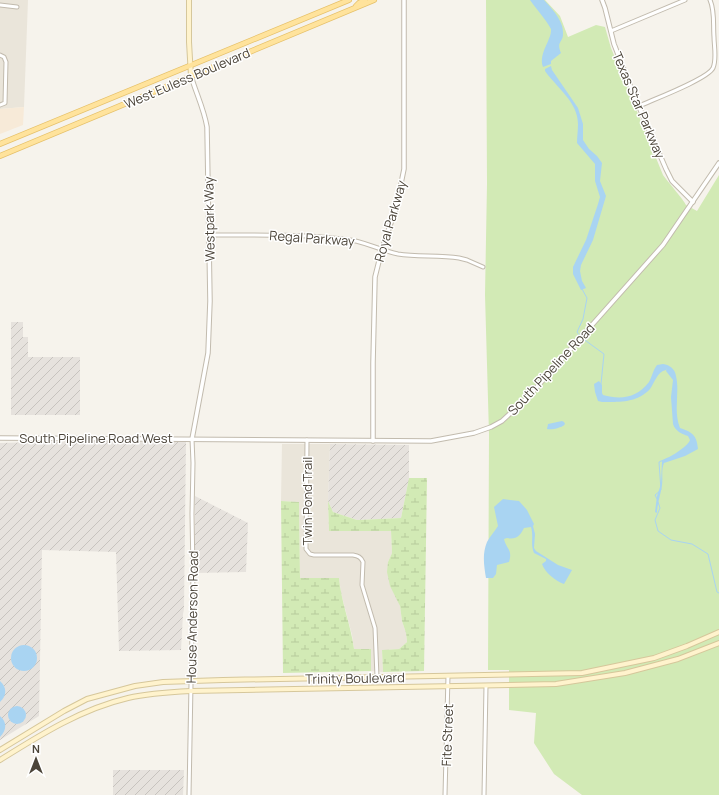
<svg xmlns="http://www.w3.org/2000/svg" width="719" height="795" viewBox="0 0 719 795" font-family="Manrope,sans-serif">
<defs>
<pattern id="industrial-furrows" width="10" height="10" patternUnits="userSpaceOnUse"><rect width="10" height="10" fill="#e6e2dd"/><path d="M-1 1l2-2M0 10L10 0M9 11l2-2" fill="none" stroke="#c7c3be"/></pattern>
<pattern id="wetland-marsh" width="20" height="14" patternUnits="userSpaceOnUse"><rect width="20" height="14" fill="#d2eab5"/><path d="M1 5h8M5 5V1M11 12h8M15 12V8" fill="none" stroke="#b6ca9c"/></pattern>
</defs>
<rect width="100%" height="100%" fill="#f6f3ec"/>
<g fill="#eae5da">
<polygon points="0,0 28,0 24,107 0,109"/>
<polygon points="282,444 330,444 328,501 329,531 391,531 392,553 388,562 400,606 402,621 406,633 407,642 399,649 382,650 383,672 371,671 371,649 354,649 352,635 341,593 339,578 300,578 299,502 281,501"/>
</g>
<polygon fill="#f7ead8" points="24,107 23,125 0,134 0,109"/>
<g fill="url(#industrial-furrows)">
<polygon points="11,322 23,322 23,337 28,337 28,357 80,357 80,415 11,415"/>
<polygon points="85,441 186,442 184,609 183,614 181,650 119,651 116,552 42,550 39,716 0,740 0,443"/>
<polygon points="330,444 409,445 409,478 401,518 357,520 333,512 328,501"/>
<polygon points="195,496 248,523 246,572 195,573"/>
<polygon points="113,770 184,770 183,795 113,795"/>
</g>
<path fill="#d2eab5" d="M486 0H545L560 16 568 37 596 25 605 27 611 48 663 175C667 181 684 200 686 205L697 211 719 175V795H582L554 774 534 743 536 713 509 710V670H488L489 434 485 295 487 184Z"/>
<g fill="url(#wetland-marsh)">
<polygon points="409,478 427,478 424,671 383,672 382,650 399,649 407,642 406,633 402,621 400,606 390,586 387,572 388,562 392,553 391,531 329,531 328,501 333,512 357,520 401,518"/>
<path d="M281 501 299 502 300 578H339C341 602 351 625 354 649H371V671L283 673Z"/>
</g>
<g fill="#a9d4f2">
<path d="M530 0H544C552 9 564 21 563 34 563 43 556 41 561 53L551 61V64L543 67C538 53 552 40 551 29 545 18 537 10 530 0Z"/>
<path d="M551 66 552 70 578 108 583 124V140L589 149 597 156 602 163 600 181 606 196 593 240 581 265 580 271 582 281 586 288 581 290 573 274V267L586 240 598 204 600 197 595 181V164L577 143C577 137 578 130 578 124 578 102 557 88 545 71V69Z"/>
<path d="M663 364C670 365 675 369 676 376 680 393 673 410 680 428 692 432 697 435 698 449L685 456 664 463C661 470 663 477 662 485 661 494 657 503 657 513L655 512 657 496 661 484 662 461C669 457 687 448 690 440L688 436C682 434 675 431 673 424L671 397 673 380 666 371 667 367 666 370C657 372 655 382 650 389 637 403 619 402 602 402L598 401 595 392 594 384 599 381 602 385V393L603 395C621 400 637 398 649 382 652 377 653 370 657 365Z"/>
<path d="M562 421 564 422 565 424C562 428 552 430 547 429L548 424Z"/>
<path d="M503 499 519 501 527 510 534 524 533 526 535 534 534 548 536 551 558 565 572 570 564 584C556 581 545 573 542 564L546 561V559L534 553C530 544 534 537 531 527L524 528C520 536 516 540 507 538L504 539C506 549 513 549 509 562L497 565 496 574 493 578H486C484 566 482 554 487 542 490 536 495 531 498 526L494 507Z"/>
<circle cx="24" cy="658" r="13"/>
<path d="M0 681C7 687 7 696 0 702Z"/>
<circle cx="17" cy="715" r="9"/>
<path d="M0 716C7 722 7 730 0 737Z"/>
</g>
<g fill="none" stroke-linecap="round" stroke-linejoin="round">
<g stroke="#a9d4f2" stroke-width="1">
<polyline points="580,336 577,332 583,319 587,298 582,289"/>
<polyline points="582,338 604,354 601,384"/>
<polyline points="657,499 655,495 661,490 659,462 668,458"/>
<polyline points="658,502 660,508 655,520 658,531 671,540 692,544 708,554 717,592 719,593"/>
</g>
<defs>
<g id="minor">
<polyline points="0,5 17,7"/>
<polyline points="611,31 685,0"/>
<polyline points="0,55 4,57 6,62 5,103 0,105"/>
<path d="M639 106C652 100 708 79 713 68 717 59 714 46 714 37 713 25 715 11 710 0"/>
<path d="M209 235C253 235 298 234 343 239 362 240 379 250 398 254 417 257 439 255 459 258L467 260 483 267"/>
<path d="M307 440 306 549 310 554 314 555H353C358 556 361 557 363 562L362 585 375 628 377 677"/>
<polyline points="189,795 193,573 192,514 193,463 192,439"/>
<polyline points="445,795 448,676"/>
<polyline points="484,795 486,686"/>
</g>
<g id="tertiary">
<polyline points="602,0 605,8 614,44 633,93 666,169 672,181 693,202"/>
<path d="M191 76C196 93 204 109 207 127L210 301 208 353 192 439"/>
<polyline points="0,438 431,441 474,433 491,427 502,421 528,397 663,245 719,163"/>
<polyline points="373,441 373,363 375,277 382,249 396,208 404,169 404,0"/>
</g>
<g id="secondary">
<polyline points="189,0 189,42 191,76"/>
<polyline points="0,750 64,711 87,699 135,686 163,682 223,680 582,673 654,658 687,646 719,632"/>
<path d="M0 760C40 735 81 709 128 698 149 693 170 692 191 691L556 684 625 673 678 659 719 643"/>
</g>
<g id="primary">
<polyline points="356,6 359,3 365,0"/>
<polyline points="0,144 349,0"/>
<polyline points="0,156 374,0"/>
</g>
</defs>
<use href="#minor" stroke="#c2bbae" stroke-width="5"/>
<use href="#tertiary" stroke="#c2bbae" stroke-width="5.5"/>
<use href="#secondary" stroke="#d6c79b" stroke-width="6"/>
<use href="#primary" stroke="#e6c16a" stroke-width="6"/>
<use href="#minor" stroke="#fff" stroke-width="3"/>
<use href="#tertiary" stroke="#fff" stroke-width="3.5"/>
<use href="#secondary" stroke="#fff3cd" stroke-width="4"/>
<use href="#primary" stroke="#ffe39c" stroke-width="4.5"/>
</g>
<g text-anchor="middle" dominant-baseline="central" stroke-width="3" stroke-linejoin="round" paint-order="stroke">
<g font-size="13" fill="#4b4439" stroke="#fff">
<text transform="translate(187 78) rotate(-23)">West Euless Boulevard</text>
<text transform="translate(639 105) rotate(67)">Texas Star Parkway</text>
<text transform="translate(209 219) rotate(-91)">Westpark Way</text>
<text transform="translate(390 221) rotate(-74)">Royal Parkway</text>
<text transform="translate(312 238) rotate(4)">Regal Parkway</text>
<text transform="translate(551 369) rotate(-47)">South Pipeline Road</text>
<text x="96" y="438">South Pipeline Road West</text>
<text transform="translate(307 501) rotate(-90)">Twin Pond Trail</text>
<text transform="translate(192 617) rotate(-89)">House Anderson Road</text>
<text transform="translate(355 678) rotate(-1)">Trinity Boulevard</text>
<text transform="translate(447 735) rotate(-88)">Fite Street</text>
</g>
</g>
<g transform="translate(36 759)" stroke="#ffffff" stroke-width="3" paint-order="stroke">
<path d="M0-3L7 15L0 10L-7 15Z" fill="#4b4439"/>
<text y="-6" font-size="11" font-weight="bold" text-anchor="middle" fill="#4b4439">N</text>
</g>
</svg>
